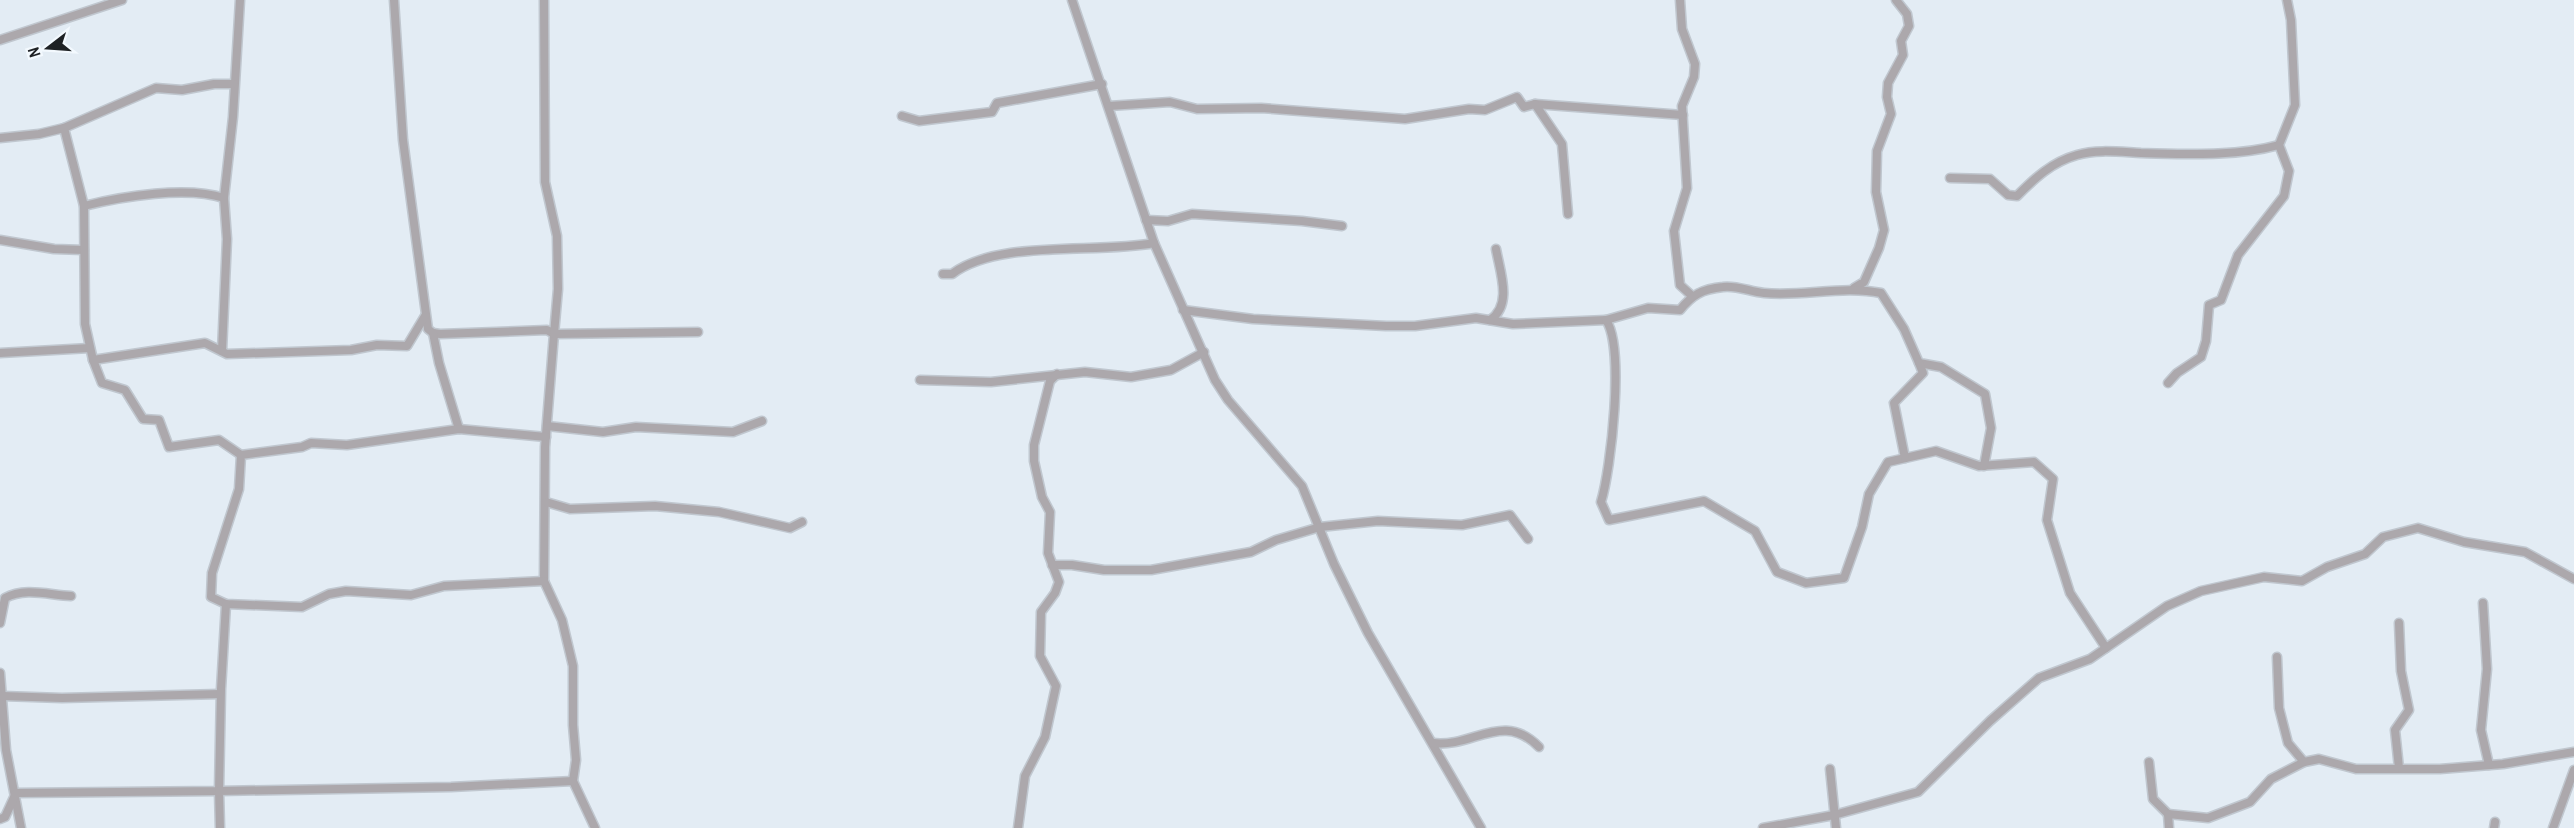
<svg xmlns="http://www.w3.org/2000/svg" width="2574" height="828" viewBox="0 0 2574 828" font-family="'Archivo Narrow',sans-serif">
<rect width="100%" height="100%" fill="#e3ecf4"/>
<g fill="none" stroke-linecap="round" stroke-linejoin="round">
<defs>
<g id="street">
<polyline points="394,0 403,140 428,329 433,333 440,334 547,330 554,334 545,447 544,581 562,620 573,666 573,725 576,760 573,781 595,828"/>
<polyline points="544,0 545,182 557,236 558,289 554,334 698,332"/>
<polyline points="1072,0 1154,243 1215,380 1228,400 1302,486 1334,564 1368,633 1481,828"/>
<polyline points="1680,0 1682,29 1695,64 1694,77 1682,106 1687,188 1674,231 1680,285 1691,295"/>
<polyline points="0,40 122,0"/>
<polyline points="1535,104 1683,115"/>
<polyline points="1109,106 1170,102 1197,109 1261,108 1405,119 1469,109 1485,110 1517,97 1524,107 1535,104 1562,144 1568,214"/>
<polyline points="902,116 919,121 992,112 997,103 1102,84"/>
<polyline points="0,138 39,134 64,128"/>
<path d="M1950 178 1990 179 2008 195 2017 196C2035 178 2052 162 2077 155 2097 149 2120 152 2141 153 2186 154 2235 157 2279 145"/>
<path d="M84 206C123 196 187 186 224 198"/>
<polyline points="1146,220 1168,221 1192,214 1302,221 1342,226"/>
<polyline points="0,240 54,249 84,250"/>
<path d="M943 274H952C998 239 1096 254 1154 243"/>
<polyline points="1854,288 1864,282 1879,248 1884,230 1876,192 1877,151 1891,114 1887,97 1888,83 1903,55 1901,41 1909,26 1907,14 1896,0"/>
<path d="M1183 310 1253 319 1386 326H1415L1476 318 1513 324 1606 320C1625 348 1611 469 1601 502L1609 520 1704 501 1755 531 1777 572 1806 583 1844 578 1862 527 1869 494 1888 462 1936 451 1979 466 2034 462 2053 479 2047 520 2070 593 2106 648"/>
<path d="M1490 320C1513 305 1500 272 1496 249"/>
<path d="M1606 320 1648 308 1680 310C1692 295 1702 289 1723 287 1736 285 1751 292 1764 293 1803 297 1843 285 1881 293L1904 329 1919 363 1941 367 1985 394 1991 428 1984 466"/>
<polyline points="433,333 439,363 459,429"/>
<polyline points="222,351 227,239 224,198 233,117 240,0"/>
<polyline points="0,353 90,348"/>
<polyline points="93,360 85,324 84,206 64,128 156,88 182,90 214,84 234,84"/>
<polyline points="920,380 991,382 1085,372 1131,377 1171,370 1204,352"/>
<polyline points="2168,383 2177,373 2201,357 2206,341 2209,305 2221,300 2238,255 2284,196 2289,171 2279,145 2295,105 2291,20 2287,0"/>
<polyline points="547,426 603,432 636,427 733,432 762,421"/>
<polyline points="241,455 219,440 169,447 159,420 143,419 125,390 102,383 93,360 205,343 227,354 351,350 377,345 407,346 425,316"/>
<polyline points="1905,458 1894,403 1923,373 1919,363"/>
<polyline points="546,502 570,509 655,506 719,512 790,528 802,522"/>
<polyline points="1052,565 1072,565 1104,570 1151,570 1251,552 1276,540 1320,527 1378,521 1462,525 1510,515 1528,539"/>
<polyline points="544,581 444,586 411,595 346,591 329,594 302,607 226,604 211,597 212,573 239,489 241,455 302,447 311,443 347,445 459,429 546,437"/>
<polyline points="2483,603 2487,669 2481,730 2489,765"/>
<path d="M0 623 5 598C25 587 49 595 71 596"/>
<polyline points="2399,623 2401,671 2409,710 2395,730 2399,768"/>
<polyline points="2277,657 2279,708 2288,743 2304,762"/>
<polyline points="0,673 6,750 21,828"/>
<polyline points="2,696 62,698 220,694"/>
<path d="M1433 743C1473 748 1503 710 1539 747"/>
<polyline points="2149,762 2153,799 2168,814 2208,818 2250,802 2271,779 2304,762 2319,759 2356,769 2440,769 2503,764 2574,752"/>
<polyline points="1830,769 1836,828"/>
<polyline points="2168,814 2169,828"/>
<polyline points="0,819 5,817 16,793 219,791 221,689 226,604"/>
<polyline points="220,828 219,791 451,787 573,781"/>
<polyline points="1018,828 1025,776 1045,737 1056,686 1040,656 1041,612 1055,593 1059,582 1048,553 1050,512 1042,497 1034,461 1034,445 1050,381 1057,374"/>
<polyline points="1763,828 1834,815 1918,792 1990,721 2039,678 2090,659 2167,606 2201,591 2264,577 2302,581 2327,567 2365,554 2383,537 2418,528 2464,542 2525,552 2574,579"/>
<polyline points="2494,828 2495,822"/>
<polyline points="2553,828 2574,770"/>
</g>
</defs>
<use href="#street" stroke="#c0c7cf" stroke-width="11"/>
<use href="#street" stroke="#aca8ac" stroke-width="8"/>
</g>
<g transform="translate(48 48) rotate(253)" stroke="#f3f9fe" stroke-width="4.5" paint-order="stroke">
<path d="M0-4.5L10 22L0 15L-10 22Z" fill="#1e2124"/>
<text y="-9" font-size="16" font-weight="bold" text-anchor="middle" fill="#1e2124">N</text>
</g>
</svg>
